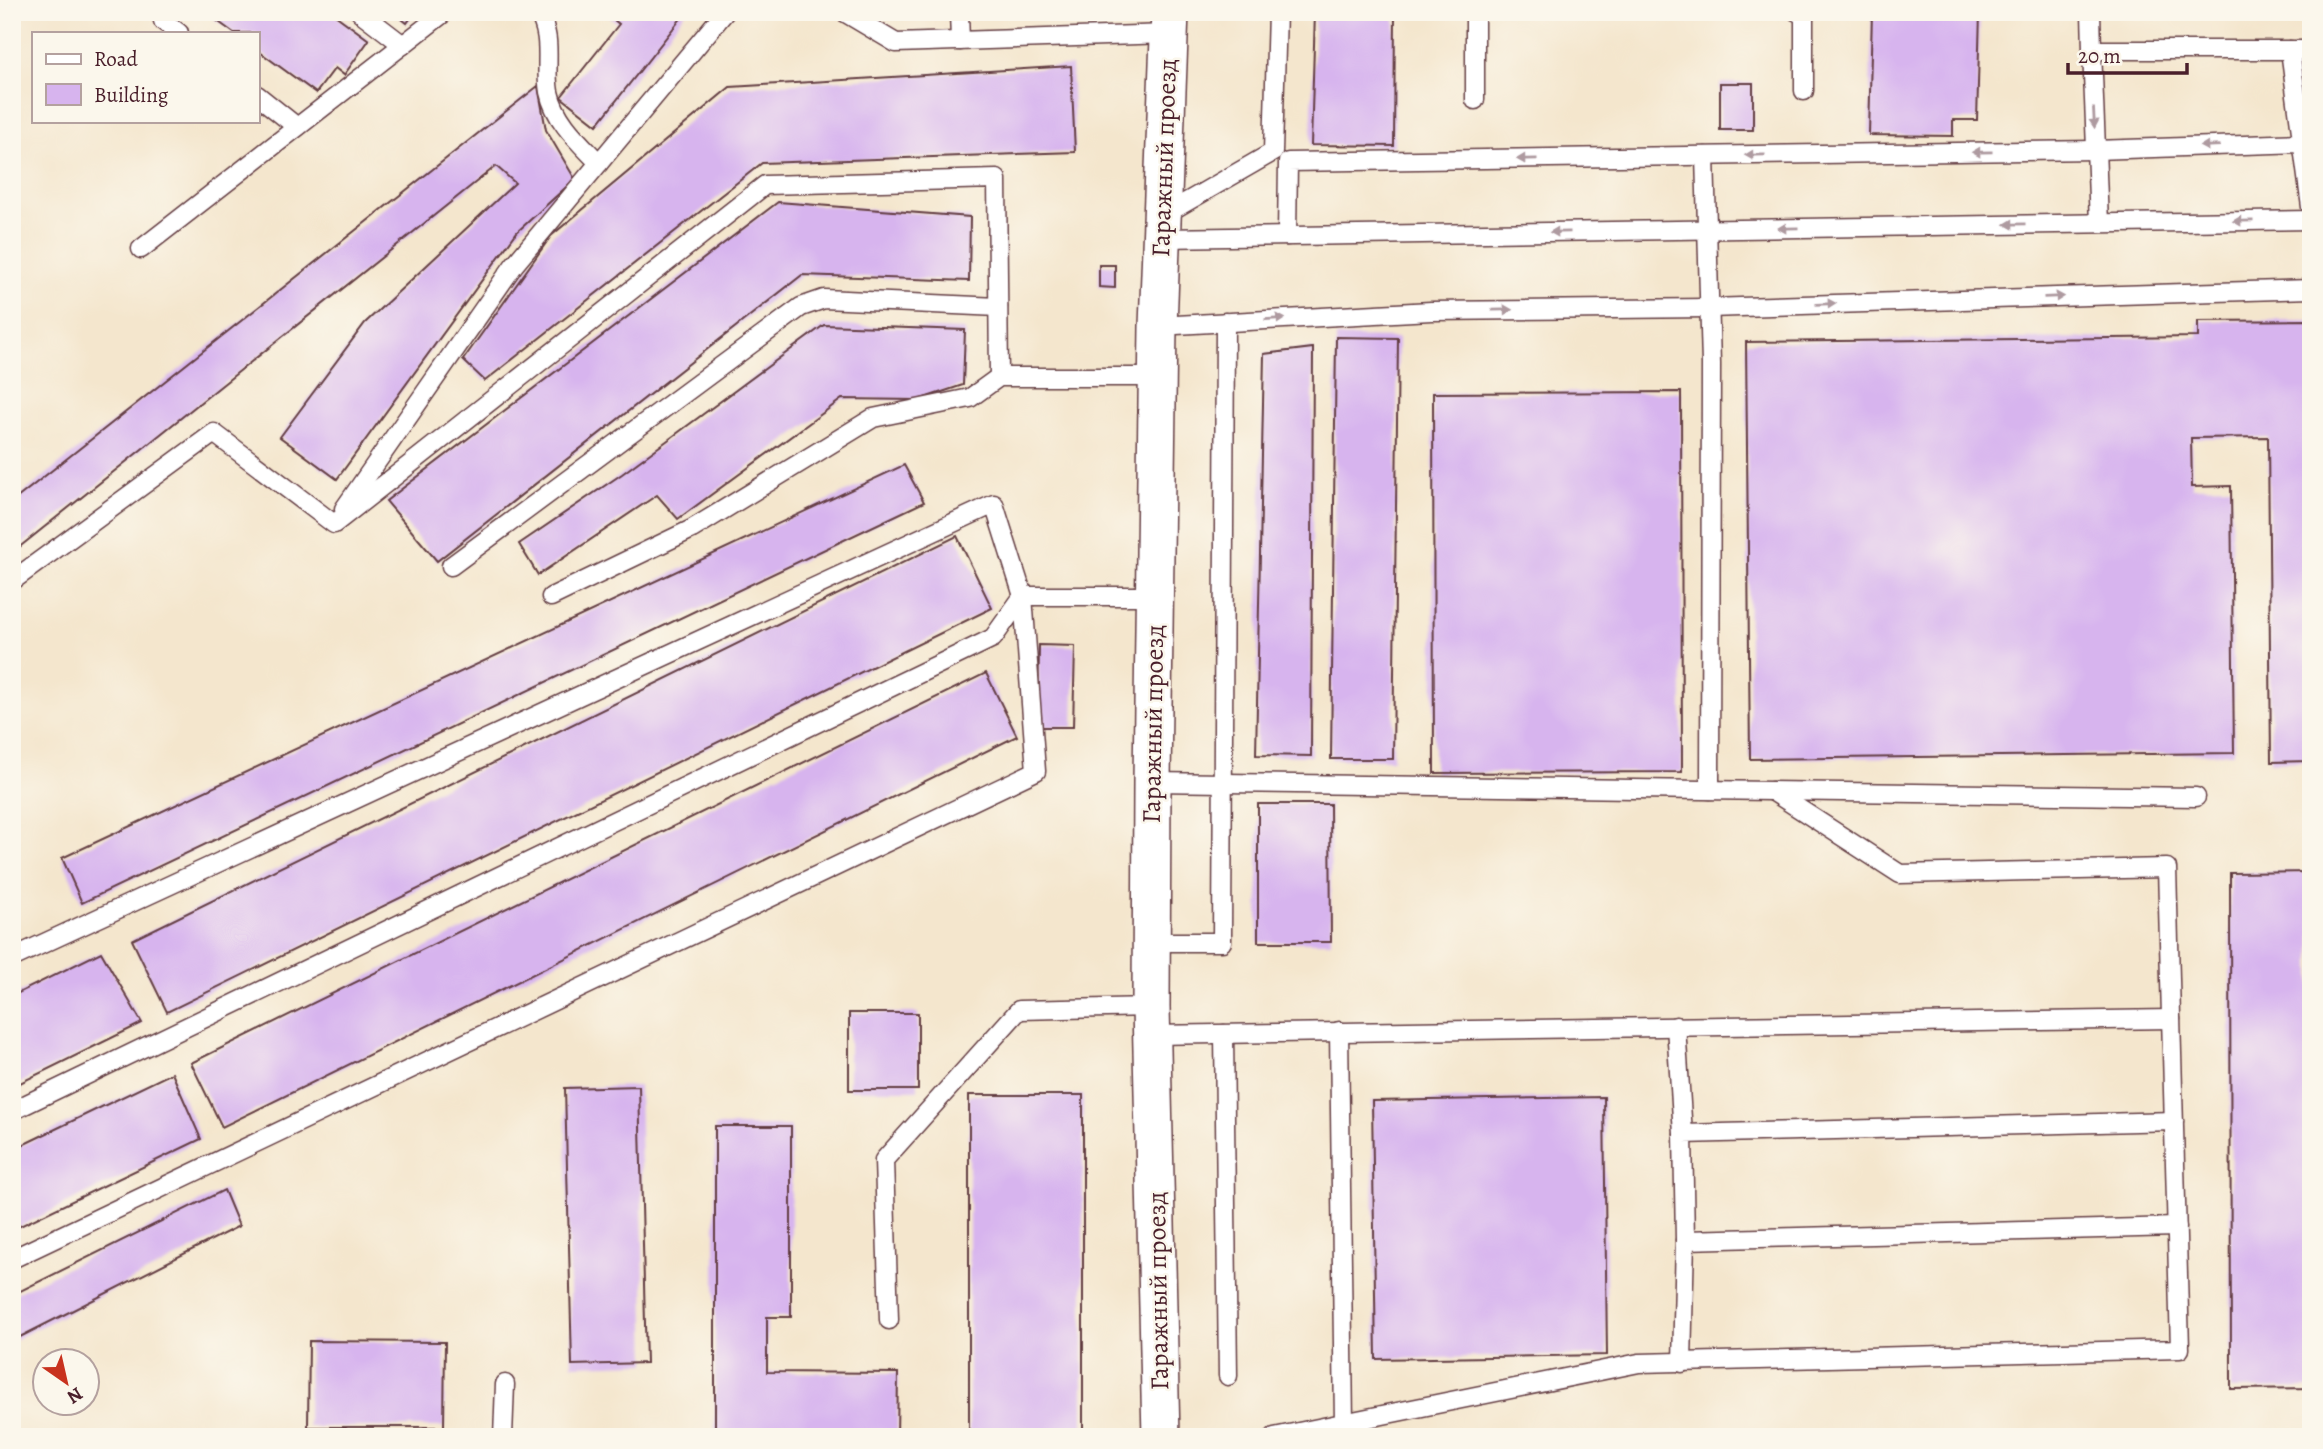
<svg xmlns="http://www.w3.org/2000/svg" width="2323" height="1449" viewBox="0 0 2323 1449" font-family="Alegreya,serif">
<rect width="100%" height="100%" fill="#fbf7ec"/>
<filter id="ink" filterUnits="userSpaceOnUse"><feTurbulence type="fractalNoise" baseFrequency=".0143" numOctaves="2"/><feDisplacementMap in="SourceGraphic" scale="14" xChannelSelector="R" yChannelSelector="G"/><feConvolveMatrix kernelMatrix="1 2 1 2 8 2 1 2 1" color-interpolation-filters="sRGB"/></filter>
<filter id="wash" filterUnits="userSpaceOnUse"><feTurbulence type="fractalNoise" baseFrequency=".00686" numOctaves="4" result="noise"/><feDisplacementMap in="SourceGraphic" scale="28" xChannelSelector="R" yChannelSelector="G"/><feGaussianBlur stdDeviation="1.57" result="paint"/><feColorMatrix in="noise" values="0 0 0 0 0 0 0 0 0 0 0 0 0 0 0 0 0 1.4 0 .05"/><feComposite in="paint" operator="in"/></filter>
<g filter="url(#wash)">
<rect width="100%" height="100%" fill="#f4e6cd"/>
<g id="blocks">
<g fill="#d7b4ee">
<polygon points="205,12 331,12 369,40 344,75 335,68 316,93 257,50 257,33 234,33"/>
<polygon points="393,12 415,12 407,23"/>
<polygon points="604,12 686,12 597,125 561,97 619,24"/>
<polygon points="1315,12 1395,12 1394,146 1311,145"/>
<polygon points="1872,12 1980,12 1977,120 1953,120 1953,136 1869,135"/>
<polygon points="1071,66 1075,152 762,163 485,381 463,360 551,236 730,87"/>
<rect x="1720" y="83" width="33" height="47"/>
<polygon points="538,86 546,130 575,179 517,232 337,479 280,437 365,323 515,183 496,166 12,553 12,502"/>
<polygon points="778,202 970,217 969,281 802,275 437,561 386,501"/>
<polygon points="1099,265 1115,265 1115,288 1099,287"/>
<polygon points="2311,320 2311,761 2271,762 2268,437 2191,438 2192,487 2231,486 2234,753 1750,759 1746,342 2198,337 2198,321"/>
<polygon points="824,325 965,330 963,385 918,400 842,399 678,519 657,495 538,575 519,544 622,474"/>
<polygon points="1336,337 1398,338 1393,759 1331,759"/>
<polygon points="1313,348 1311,756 1256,755 1264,354"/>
<polygon points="1681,392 1682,772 1434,773 1433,393"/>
<polygon points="904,465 924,502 82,903 62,858"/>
<polygon points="957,536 992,608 167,1012 132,940"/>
<polygon points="1039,645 1075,646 1073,727 1038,727"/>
<polygon points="986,673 1017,736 222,1127 191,1063"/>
<polygon points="1258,804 1330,804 1331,942 1258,942"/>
<polygon points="2311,872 2311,1388 2231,1389 2230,873"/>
<polygon points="101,952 142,1023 12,1087 12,996"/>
<rect x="849" y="1013" width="69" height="77"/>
<polygon points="172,1073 201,1139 12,1230 12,1150"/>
<polygon points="639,1086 646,1363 572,1365 565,1088"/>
<rect x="969" y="1095" width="114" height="342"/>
<polygon points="1604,1097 1607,1355 1376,1359 1372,1101"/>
<polygon points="715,1126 791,1126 791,1317 767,1317 767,1372 898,1373 897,1437 715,1437"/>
<polygon points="224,1190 239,1226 12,1341 12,1295"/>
<polygon points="309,1341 445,1342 444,1427 308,1427"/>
</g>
</g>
</g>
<g filter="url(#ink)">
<use href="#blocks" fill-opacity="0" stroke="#643d43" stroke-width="2"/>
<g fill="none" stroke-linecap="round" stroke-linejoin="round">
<defs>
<g id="lane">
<polyline points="360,12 403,45"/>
<path d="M538 12C554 39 544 64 549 92 555 121 580 143 599 163L725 12"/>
<polyline points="844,12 896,43 1168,34"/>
<polyline points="959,12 960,41"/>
<polyline points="1797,12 1804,14 1804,91"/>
<polyline points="2091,12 2092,50 2311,50"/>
<polyline points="163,21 179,33"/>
<polyline points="2092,50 2099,223"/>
<polyline points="2290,50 2311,207"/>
<polyline points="257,95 297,127"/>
<polyline points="1475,100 1475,12"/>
<polyline points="1705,156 1711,364 1710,790"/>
<polyline points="1162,216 1273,152 1277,12"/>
<polyline points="1287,236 1288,162 2095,150 2302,143"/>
<polyline points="1162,238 2311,220"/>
<polyline points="141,249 445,12"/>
<polyline points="1158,326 1431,311 1709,308 2311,289"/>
<polyline points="344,509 514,265 599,163"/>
<polyline points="451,566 801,307 824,299 998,307"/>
<polyline points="12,581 214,433 334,524 765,185 997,179 999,377"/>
<polyline points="551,597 692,529 873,418 970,398 999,377 1157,377"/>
<polyline points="1152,782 2196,797"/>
<polyline points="1151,942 1222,942 1225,322"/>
<polyline points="12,958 994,504 1023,596 993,638 12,1111"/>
<polyline points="1676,1026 1683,1134"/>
<polyline points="1339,1031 1344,1424"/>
<polyline points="1224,1034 1228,1376"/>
<polyline points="1152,1035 2171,1019"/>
<polyline points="2174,1121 1683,1134 1685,1240 2177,1227"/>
<polyline points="12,1259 1036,771 1023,596 1154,596"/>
<polyline points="889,1320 884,1160 1019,1010 1151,1007"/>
<polyline points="1682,1363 1685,1240"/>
<polyline points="503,1437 505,1384"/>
<polyline points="1274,1437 1639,1363 2180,1349 2167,868 1900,874 1772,791"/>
</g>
<polyline id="street" points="1161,1437 1151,1007 1152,782 1158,326 1170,12"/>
</defs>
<use href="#lane" stroke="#643d43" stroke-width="21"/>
<use href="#street" stroke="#643d43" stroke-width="40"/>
<use href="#lane" stroke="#fff" stroke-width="18"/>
<use href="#street" stroke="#fff" stroke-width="37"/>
</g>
<defs><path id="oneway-solid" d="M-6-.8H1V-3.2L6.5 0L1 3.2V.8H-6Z" transform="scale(1.75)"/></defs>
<g fill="#ae9aa0">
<use href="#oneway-solid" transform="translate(2094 118) rotate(87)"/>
<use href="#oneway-solid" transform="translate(2210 146) rotate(178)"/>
<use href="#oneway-solid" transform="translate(1982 152) rotate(179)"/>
<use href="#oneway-solid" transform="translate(1755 155) rotate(179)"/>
<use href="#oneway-solid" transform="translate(1527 159) rotate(179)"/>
<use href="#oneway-solid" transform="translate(2243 221) rotate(179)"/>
<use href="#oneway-solid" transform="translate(2015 224) rotate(179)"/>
<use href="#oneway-solid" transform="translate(1788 228) rotate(179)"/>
<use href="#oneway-solid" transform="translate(1560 232) rotate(179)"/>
<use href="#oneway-solid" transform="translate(2054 297) rotate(-2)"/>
<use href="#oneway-solid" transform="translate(1826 304) rotate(-2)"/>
<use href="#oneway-solid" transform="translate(1502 310) rotate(-1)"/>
<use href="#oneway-solid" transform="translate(1275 319) rotate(-3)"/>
</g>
</g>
<g text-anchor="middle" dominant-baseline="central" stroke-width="5" stroke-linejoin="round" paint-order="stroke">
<g font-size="26" fill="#4a1f2b" stroke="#fbf7ec">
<text transform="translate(1164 158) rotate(-88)">Гаражный проезд</text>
<text transform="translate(1153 724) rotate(-89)">Гаражный проезд</text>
<text transform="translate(1158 1291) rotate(-91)">Гаражный проезд</text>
</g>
</g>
<rect width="2323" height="1449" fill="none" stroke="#fbf7ec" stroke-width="42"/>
<rect x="32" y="32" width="228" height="91" fill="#fbf7ec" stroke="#b4a19f" stroke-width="2"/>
<rect x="46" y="54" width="35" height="10" fill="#ffffff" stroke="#b4a19f" stroke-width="2"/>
<text x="94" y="66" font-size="21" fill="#4a1f2b">Road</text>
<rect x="46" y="84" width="35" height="21" fill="#d7b4ee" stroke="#b4a19f" stroke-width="2"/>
<text x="94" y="102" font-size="21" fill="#4a1f2b">Building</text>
<g transform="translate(66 1382) rotate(146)"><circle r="33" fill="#fbf7ec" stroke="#b4a19f" stroke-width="2"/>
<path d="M0-5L12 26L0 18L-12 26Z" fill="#c8321e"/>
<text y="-10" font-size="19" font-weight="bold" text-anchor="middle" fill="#4a1f2b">N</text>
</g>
<path d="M2068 63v10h119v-10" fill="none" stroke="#4a1f2b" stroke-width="3.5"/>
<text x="2078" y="63" font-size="21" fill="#4a1f2b" stroke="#fbf7ec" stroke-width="5" paint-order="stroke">20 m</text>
</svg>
